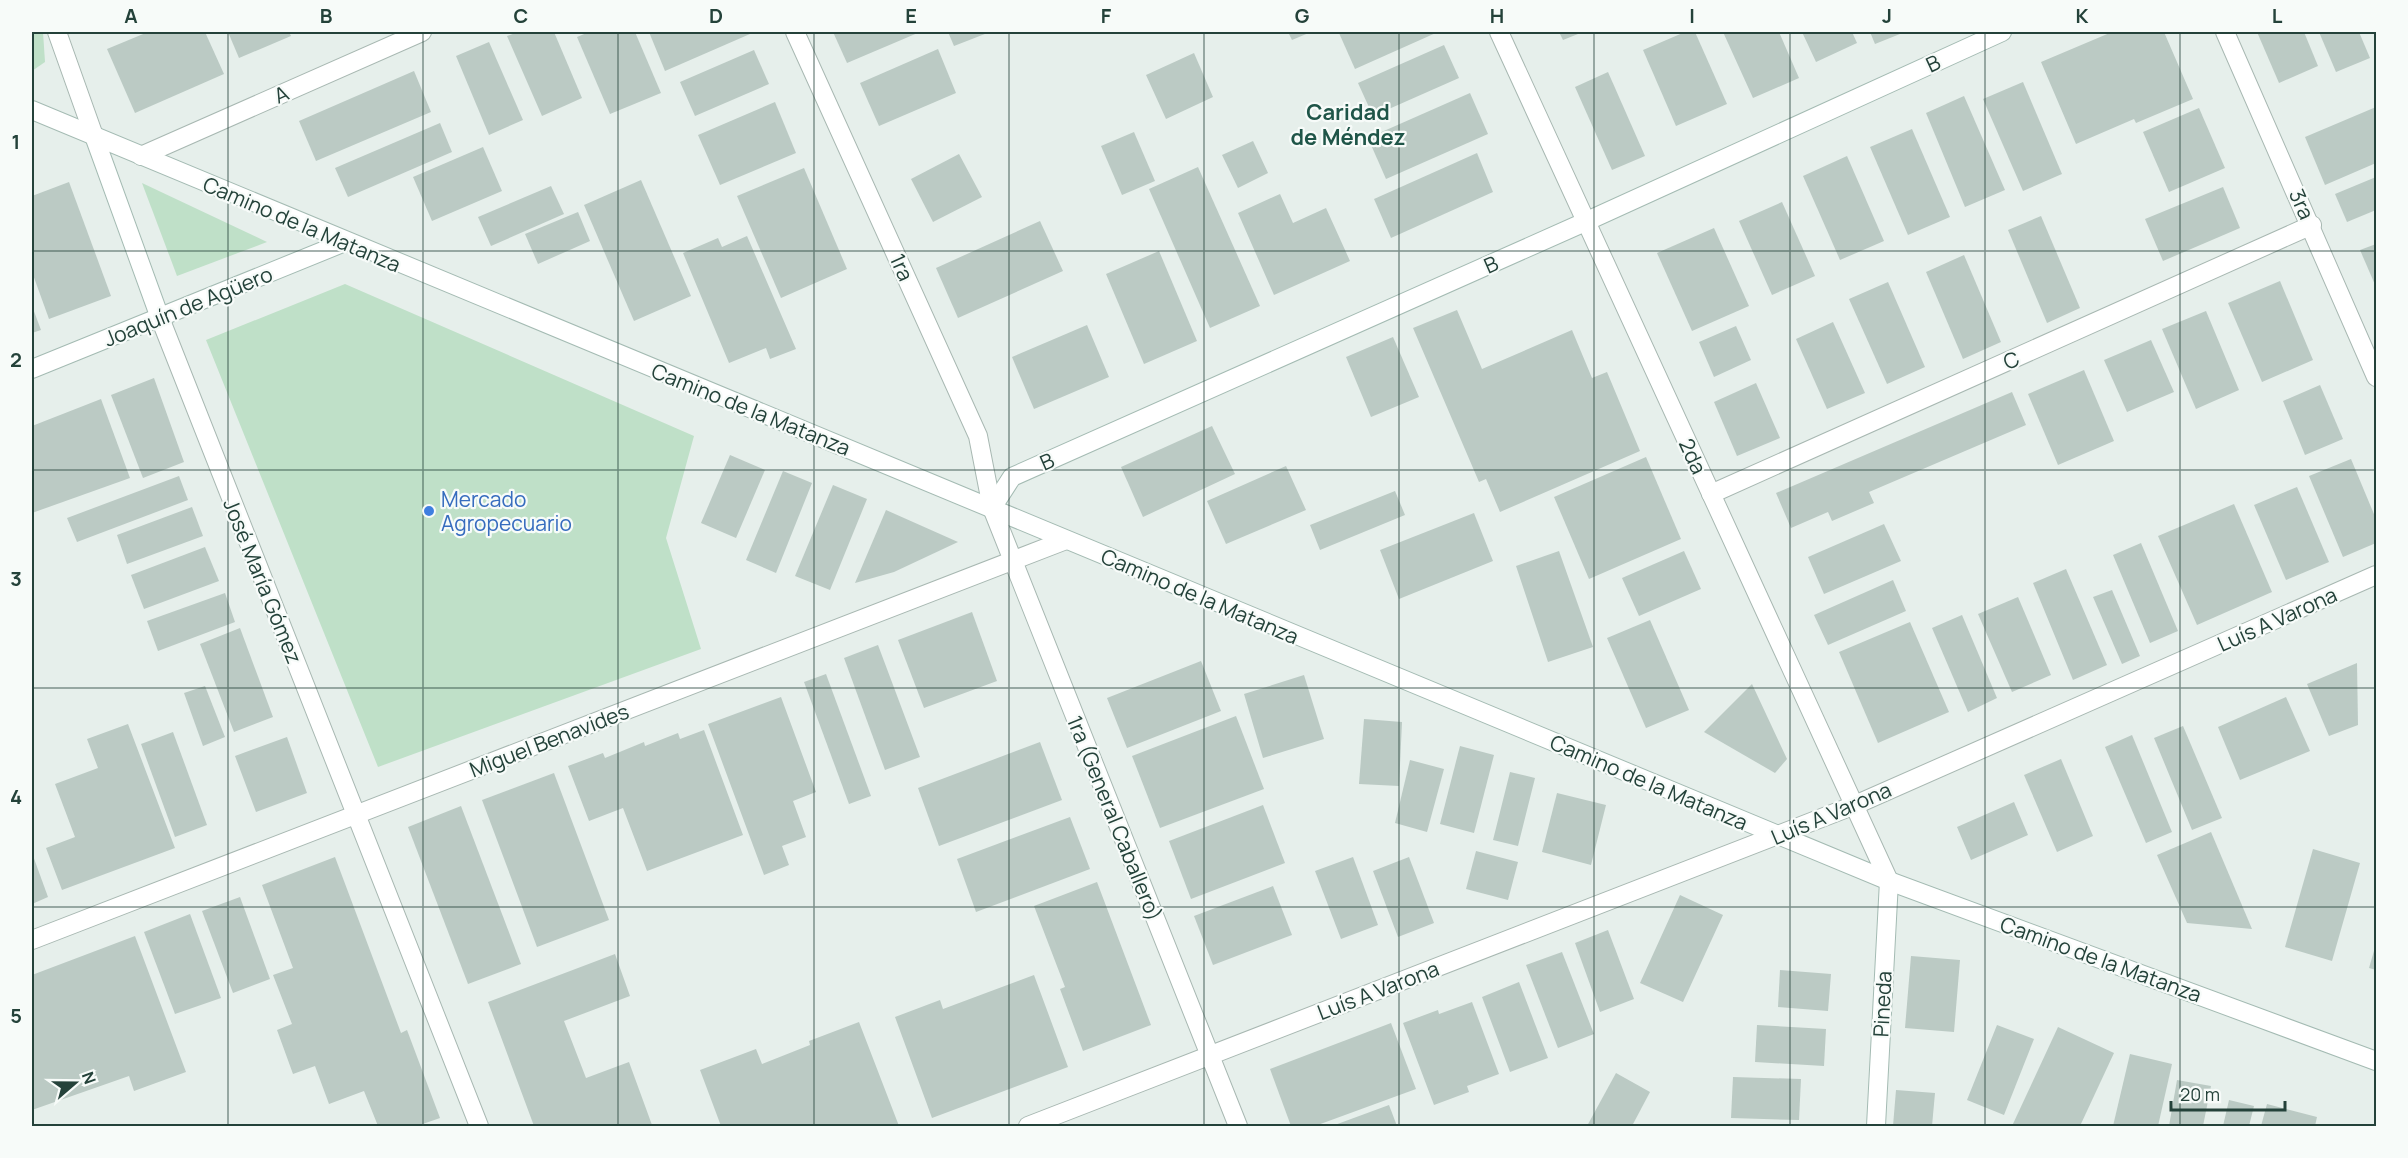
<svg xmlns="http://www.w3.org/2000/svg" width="2408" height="1158" viewBox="0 0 2408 1158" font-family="Manrope,sans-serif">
<rect width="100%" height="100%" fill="#e6efeb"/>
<g fill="#bfe0c8">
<polygon points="32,32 43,32 45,62 32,71"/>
<polygon points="142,183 267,242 177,276"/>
<polygon points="345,284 694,436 666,538 701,649 378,767 206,340"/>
</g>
<g fill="#bbcac4">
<polygon points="148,32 205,32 224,74 135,113 107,49"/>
<polygon points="228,32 289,32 291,36 239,58"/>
<polygon points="518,32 554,32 582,98 542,116 507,36"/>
<polygon points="589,32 635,32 661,93 610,114 577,37"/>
<polygon points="649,32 749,32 750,34 665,71"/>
<polygon points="833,32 920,32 847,63"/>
<polygon points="948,32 990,32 954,46"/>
<polygon points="1288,32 1311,32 1292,40"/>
<polygon points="1344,32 1438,32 1355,69 1339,33"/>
<polygon points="1559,32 1583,32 1563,40"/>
<polygon points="1685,32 1695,32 1727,104 1676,126 1643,50"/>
<polygon points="1723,32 1779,32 1799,78 1753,98"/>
<polygon points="1802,32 1852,32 1857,43 1816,62"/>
<polygon points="1870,32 1905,32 1875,44"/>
<polygon points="2112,32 2164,32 2193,99 2136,123 2134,119 2076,144 2041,62"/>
<polygon points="2257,32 2304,32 2318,66 2279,83"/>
<polygon points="2319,32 2359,32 2370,58 2336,72"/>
<polygon points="489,42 523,120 489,135 456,56"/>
<polygon points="1444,45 1459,78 1373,116 1358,83"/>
<polygon points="938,49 956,93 879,126 860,83"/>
<polygon points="754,50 769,84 695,116 680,82"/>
<polygon points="1194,53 1213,97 1166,119 1146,75"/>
<polygon points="414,71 431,112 316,161 299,121"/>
<polygon points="1608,72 1645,156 1612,170 1575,87"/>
<polygon points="2023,82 2062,174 2023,191 1983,99"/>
<polygon points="1470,93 1488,134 1386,179 1368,138"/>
<polygon points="1964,96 2005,190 1965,207 1926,113"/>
<polygon points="775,102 796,153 720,185 698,135"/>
<polygon points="2376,107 2376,163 2325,185 2305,137"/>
<polygon points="2199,108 2225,168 2169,192 2143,132"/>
<polygon points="440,123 452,152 348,197 335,168"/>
<polygon points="1912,129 1950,217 1908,235 1870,147"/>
<polygon points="1134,132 1155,181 1122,195 1101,146"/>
<polygon points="1253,141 1268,173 1238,188 1222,155"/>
<polygon points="483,147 502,191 432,221 413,177"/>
<polygon points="1477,153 1493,192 1391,238 1374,199"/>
<polygon points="959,154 982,197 933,222 911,179"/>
<polygon points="1847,156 1884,241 1840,260 1803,176"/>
<polygon points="1198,167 1260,306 1210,328 1149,189"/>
<polygon points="804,168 847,269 781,298 737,196"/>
<polygon points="2376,177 2376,210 2347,222 2335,194"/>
<polygon points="641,180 691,296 634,321 584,205"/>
<polygon points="69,182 111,296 49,319 32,272 32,196"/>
<polygon points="551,186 564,214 491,246 478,217"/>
<polygon points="2223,187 2240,228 2163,261 2145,219"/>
<polygon points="1280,194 1293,223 1326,208 1350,261 1274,295 1238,213"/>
<polygon points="1782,202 1815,276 1772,295 1739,221"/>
<polygon points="578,212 590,241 538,264 525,234"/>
<polygon points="2041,216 2080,308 2047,323 2008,230"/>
<polygon points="1040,221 1063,271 958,318 936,268"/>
<polygon points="1714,228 1749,306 1692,331 1657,253"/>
<polygon points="747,236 796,349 770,359 766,348 729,363 683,253 718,238 722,247"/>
<polygon points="2376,244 2376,287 2360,250"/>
<polygon points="1159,251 1197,341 1144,364 1106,274"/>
<polygon points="1964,255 2001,342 1963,359 1926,272"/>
<polygon points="2280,281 2313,360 2262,382 2228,303"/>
<polygon points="1888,282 1925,367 1887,384 1849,299"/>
<polygon points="32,306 41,330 32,333"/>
<polygon points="1457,310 1482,369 1572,330 1592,378 1607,372 1640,451 1500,512 1486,479 1479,482 1413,328"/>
<polygon points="2206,311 2239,390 2196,409 2162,329"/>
<polygon points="1833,322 1865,393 1827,409 1796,339"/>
<polygon points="1087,325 1109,377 1034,409 1012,357"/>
<polygon points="1736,326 1751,360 1714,377 1699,342"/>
<polygon points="1393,337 1419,397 1371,417 1346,357"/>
<polygon points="2151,340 2174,392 2127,412 2104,360"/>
<polygon points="2084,370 2114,441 2058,465 2028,394"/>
<polygon points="154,378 184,462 143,478 111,395"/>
<polygon points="1756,383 1780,438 1737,456 1714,402"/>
<polygon points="2320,385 2343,439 2305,455 2283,401"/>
<polygon points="2012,392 2026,425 1869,492 1874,503 1832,521 1828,512 1791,528 1776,493"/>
<polygon points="101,399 130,478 32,513 32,426"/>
<polygon points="1212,426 1235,474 1143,517 1121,467"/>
<polygon points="730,455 765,470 736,538 701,523"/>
<polygon points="1646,457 1681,539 1589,579 1554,497"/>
<polygon points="2351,459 2376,519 2376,543 2343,557 2309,476"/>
<polygon points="1286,466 1306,510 1226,544 1207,501"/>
<polygon points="783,471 812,483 776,573 746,560"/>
<polygon points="179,476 188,500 77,542 67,518"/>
<polygon points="833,485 867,499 830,590 795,576"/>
<polygon points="2297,487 2329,562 2286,580 2254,505"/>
<polygon points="1395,491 1405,515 1320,550 1310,525"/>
<polygon points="2234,504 2272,592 2197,625 2158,536"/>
<polygon points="192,507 203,536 127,564 117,535"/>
<polygon points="886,510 958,542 894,572 855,583"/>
<polygon points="1474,513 1493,561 1399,599 1380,550"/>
<polygon points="1884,524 1901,561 1824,594 1808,557"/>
<polygon points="2141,543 2178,631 2150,643 2113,555"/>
<polygon points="205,547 219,581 144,609 131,575"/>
<polygon points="1559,551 1593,647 1548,662 1516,566"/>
<polygon points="1684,551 1701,589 1639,616 1622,578"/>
<polygon points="2066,569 2107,665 2073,680 2033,583"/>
<polygon points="1893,580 1906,611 1828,645 1814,615"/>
<polygon points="2112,590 2140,656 2122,664 2093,597"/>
<polygon points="225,593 235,622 158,651 147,621"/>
<polygon points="2018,597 2051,675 2012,692 1978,614"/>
<polygon points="972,612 997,681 924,708 898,640"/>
<polygon points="1962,615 1997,698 1968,712 1932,628"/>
<polygon points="1650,620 1689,710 1646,728 1607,638"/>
<polygon points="1910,622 1949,712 1878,743 1839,652"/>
<polygon points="240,628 273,717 234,732 200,644"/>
<polygon points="878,645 920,757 885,770 844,658"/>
<polygon points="1201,661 1221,711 1127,748 1107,698"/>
<polygon points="2357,663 2358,725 2329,736 2307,684"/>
<polygon points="826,674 871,796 849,804 804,682"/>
<polygon points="1304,675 1324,739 1263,758 1244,694"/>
<polygon points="1752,684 1787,759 1775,773 1704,732"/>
<polygon points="205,686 225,737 203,746 184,693"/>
<polygon points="781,697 816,792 793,801 806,837 782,846 789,865 764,875 708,724"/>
<polygon points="2286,697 2310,751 2240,780 2218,727"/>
<polygon points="1236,716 1264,789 1160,828 1132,756"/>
<polygon points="1364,719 1402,722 1399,786 1359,784"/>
<polygon points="128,724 175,848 62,890 46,848 75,837 55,784 98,768 87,739"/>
<polygon points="2183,726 2222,818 2192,830 2154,738"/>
<polygon points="704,730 743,835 647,871 623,808 589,821 568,766 603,753 605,758 644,742 645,746 678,733 680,739"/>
<polygon points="173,732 207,825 175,837 141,744"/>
<polygon points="2132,735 2172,832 2146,843 2105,747"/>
<polygon points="287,737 307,793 256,812 235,756"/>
<polygon points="1040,742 1062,800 939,846 918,788"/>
<polygon points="1460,746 1494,755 1474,833 1440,824"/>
<polygon points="2061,759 2093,836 2057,852 2024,775"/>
<polygon points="1410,760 1444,769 1427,832 1395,823"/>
<polygon points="1510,772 1535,778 1518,846 1493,840"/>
<polygon points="554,773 609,920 537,947 482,800"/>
<polygon points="1557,793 1606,805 1591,865 1542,852"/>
<polygon points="2014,802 2028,835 1971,860 1957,827"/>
<polygon points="1263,805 1285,863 1191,899 1169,841"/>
<polygon points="461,806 521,964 468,984 408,827"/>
<polygon points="1070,817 1090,869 976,912 957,859"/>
<polygon points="2211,832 2252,929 2187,923 2157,855"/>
<polygon points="2313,849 2360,863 2332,961 2285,947"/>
<polygon points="1476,851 1518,862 1508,900 1466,889"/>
<polygon points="32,853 48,897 32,904"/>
<polygon points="335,857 401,1033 407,1030 440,1118 417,1126 378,1126 364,1091 329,1104 315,1066 293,1074 277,1030 292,1024 273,975 293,968 262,885"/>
<polygon points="1353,857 1378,925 1341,939 1315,871"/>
<polygon points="1409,857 1434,923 1398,937 1373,871"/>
<polygon points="1097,882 1151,1025 1083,1051 1060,989 1065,987 1034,906"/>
<polygon points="1273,886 1292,935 1213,965 1194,916"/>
<polygon points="1680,895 1723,915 1683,1002 1640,983"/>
<polygon points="240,897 270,979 233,993 202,911"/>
<polygon points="190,914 221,998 175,1014 144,932"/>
<polygon points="1608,930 1634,999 1600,1012 1575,943"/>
<polygon points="135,936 186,1072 134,1091 129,1076 32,1110 32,975"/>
<polygon points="2376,944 2376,970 2369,968"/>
<polygon points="1562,952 1594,1034 1558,1048 1526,965"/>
<polygon points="615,954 630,996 564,1021 586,1078 629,1062 652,1125 534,1126 488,1002"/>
<polygon points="1911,956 1960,960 1954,1032 1905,1028"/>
<polygon points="1780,970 1831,974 1828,1011 1778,1007"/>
<polygon points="1034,975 1068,1067 932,1118 895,1017 940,1000 943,1009"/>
<polygon points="1519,982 1548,1058 1510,1072 1482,997"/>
<polygon points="1472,1002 1499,1074 1467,1086 1469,1092 1434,1105 1403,1023 1438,1010 1439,1014"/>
<polygon points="859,1022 899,1126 721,1126 700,1070 756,1049 762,1064 810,1045 809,1041"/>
<polygon points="1391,1023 1416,1089 1315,1126 1291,1126 1270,1069"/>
<polygon points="1757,1025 1826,1029 1824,1066 1755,1062"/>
<polygon points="1997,1025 2034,1039 2004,1115 1967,1100"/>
<polygon points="2058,1027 2114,1053 2080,1126 2012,1126"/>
<polygon points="2130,1054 2172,1064 2158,1126 2113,1126"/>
<polygon points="1616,1073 1650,1092 1632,1126 1587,1126"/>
<polygon points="1733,1077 1801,1079 1799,1120 1731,1118"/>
<polygon points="2177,1080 2211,1086 2203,1126 2169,1126"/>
<polygon points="1896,1090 1935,1093 1932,1126 1893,1126"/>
<polygon points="2229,1100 2254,1106 2249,1126 2223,1126"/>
<polygon points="2267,1104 2317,1117 2315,1126 2261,1126"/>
<polygon points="1389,1105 1397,1126 1332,1126"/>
</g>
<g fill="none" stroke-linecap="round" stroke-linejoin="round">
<defs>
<g id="street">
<polyline points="57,32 94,136"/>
<polyline points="795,32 978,436 992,508 1238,1126"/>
<polyline points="1499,32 1889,881"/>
<polyline points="2225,32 2376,377"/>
<polyline points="141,156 422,32"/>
<polyline points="160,318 479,1126"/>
<polyline points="1711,494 2312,225"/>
<polyline points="32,940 1066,540"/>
<polyline points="1028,1126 1855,805 2376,575"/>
</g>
<g id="secondary">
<polyline points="32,110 1889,881 2376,1061"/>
<polyline points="94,136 160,318"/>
<polyline points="32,369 345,242"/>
<polyline points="992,508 1012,477 1585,222 2002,32"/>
<polyline points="1876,1126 1889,881"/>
</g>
</defs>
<use href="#street" stroke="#a8b8b2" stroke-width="20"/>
<use href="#secondary" stroke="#a4bbb3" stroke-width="20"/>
<use href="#street" stroke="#fff" stroke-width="18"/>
<use href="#secondary" stroke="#fff" stroke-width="18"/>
</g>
<path fill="none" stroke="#24423a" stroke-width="1.5" stroke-opacity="0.55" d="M228 32V1126M423 32V1126M618 32V1126M814 32V1126M1009 32V1126M1204 32V1126M1399 32V1126M1594 32V1126M1790 32V1126M1985 32V1126M2180 32V1126M32 251H2376M32 470H2376M32 688H2376M32 907H2376"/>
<circle fill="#3f7fe0" stroke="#f7fbf9" stroke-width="2" cx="429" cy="511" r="6"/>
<g text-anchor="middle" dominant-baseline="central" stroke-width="4.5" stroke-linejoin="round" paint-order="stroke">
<g font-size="21" fill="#24423a" stroke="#f7fbf9">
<text transform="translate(1933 63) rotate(-25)">B</text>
<text transform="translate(281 94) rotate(-24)">A</text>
<text transform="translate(2302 204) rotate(66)">3ra</text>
<text transform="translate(302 224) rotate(23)">Camino de la Matanza</text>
<text transform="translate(1491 264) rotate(-24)">B</text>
<text transform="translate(902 267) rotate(66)">1ra</text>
<text transform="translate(188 306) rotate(-22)">Joaquín de Agüero</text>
<text transform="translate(2011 360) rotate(-24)">C</text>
<text transform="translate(751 409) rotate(22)">Camino de la Matanza</text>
<text transform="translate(1693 456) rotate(65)">2da</text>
<text transform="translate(1047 461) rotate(-24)">B</text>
<text transform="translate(263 581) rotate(68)">José María Gómez</text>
<text transform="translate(1200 596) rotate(23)">Camino de la Matanza</text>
<text transform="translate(2277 619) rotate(-24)">Luís A Varona</text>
<text transform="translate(549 740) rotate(-21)">Miguel Benavides</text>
<text transform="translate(1649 782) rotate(23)">Camino de la Matanza</text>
<text transform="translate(1831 813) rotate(-23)">Luís A Varona</text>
<text transform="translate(1115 818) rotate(68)">1ra (General Caballero)</text>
<text transform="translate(2101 959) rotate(20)">Camino de la Matanza</text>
<text transform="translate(1378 990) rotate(-21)">Luís A Varona</text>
<text transform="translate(1882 1004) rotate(-87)">Pineda</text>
</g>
<g font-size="21" fill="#366cbe" stroke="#f7fbf9" text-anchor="start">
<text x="441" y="499">Mercado<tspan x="441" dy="24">Agropecuario</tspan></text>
</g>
<g font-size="22" font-weight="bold" fill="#1f5548" stroke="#f7fbf9">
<text x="1348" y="112">Caridad<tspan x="1348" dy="25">de Méndez</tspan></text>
</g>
</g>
<rect width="2408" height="1158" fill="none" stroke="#f7fbf9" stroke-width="66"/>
<g transform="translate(75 1083) rotate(70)" stroke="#f7fbf9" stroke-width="4.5" paint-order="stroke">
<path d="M0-4.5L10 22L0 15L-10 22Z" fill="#24423a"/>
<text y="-9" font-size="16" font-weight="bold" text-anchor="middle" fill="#24423a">N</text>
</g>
<path d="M2171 1101v9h114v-9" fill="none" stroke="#24423a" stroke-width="3"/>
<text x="2180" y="1101" font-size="18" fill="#24423a" stroke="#f7fbf9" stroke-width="4.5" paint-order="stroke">20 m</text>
<rect x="33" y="33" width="2342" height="1092" fill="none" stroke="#24423a" stroke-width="2"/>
<g font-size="20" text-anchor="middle" font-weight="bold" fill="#24423a">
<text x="131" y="23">A</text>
<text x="326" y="23">B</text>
<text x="521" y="23">C</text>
<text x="716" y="23">D</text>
<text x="911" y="23">E</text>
<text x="1106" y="23">F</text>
<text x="1302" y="23">G</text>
<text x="1497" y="23">H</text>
<text x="1692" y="23">I</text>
<text x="1887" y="23">J</text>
<text x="2082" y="23">K</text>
<text x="2277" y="23">L</text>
<text x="16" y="149">1</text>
<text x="16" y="367">2</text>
<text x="16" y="586">3</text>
<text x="16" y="804">4</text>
<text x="16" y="1023">5</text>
</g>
</svg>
